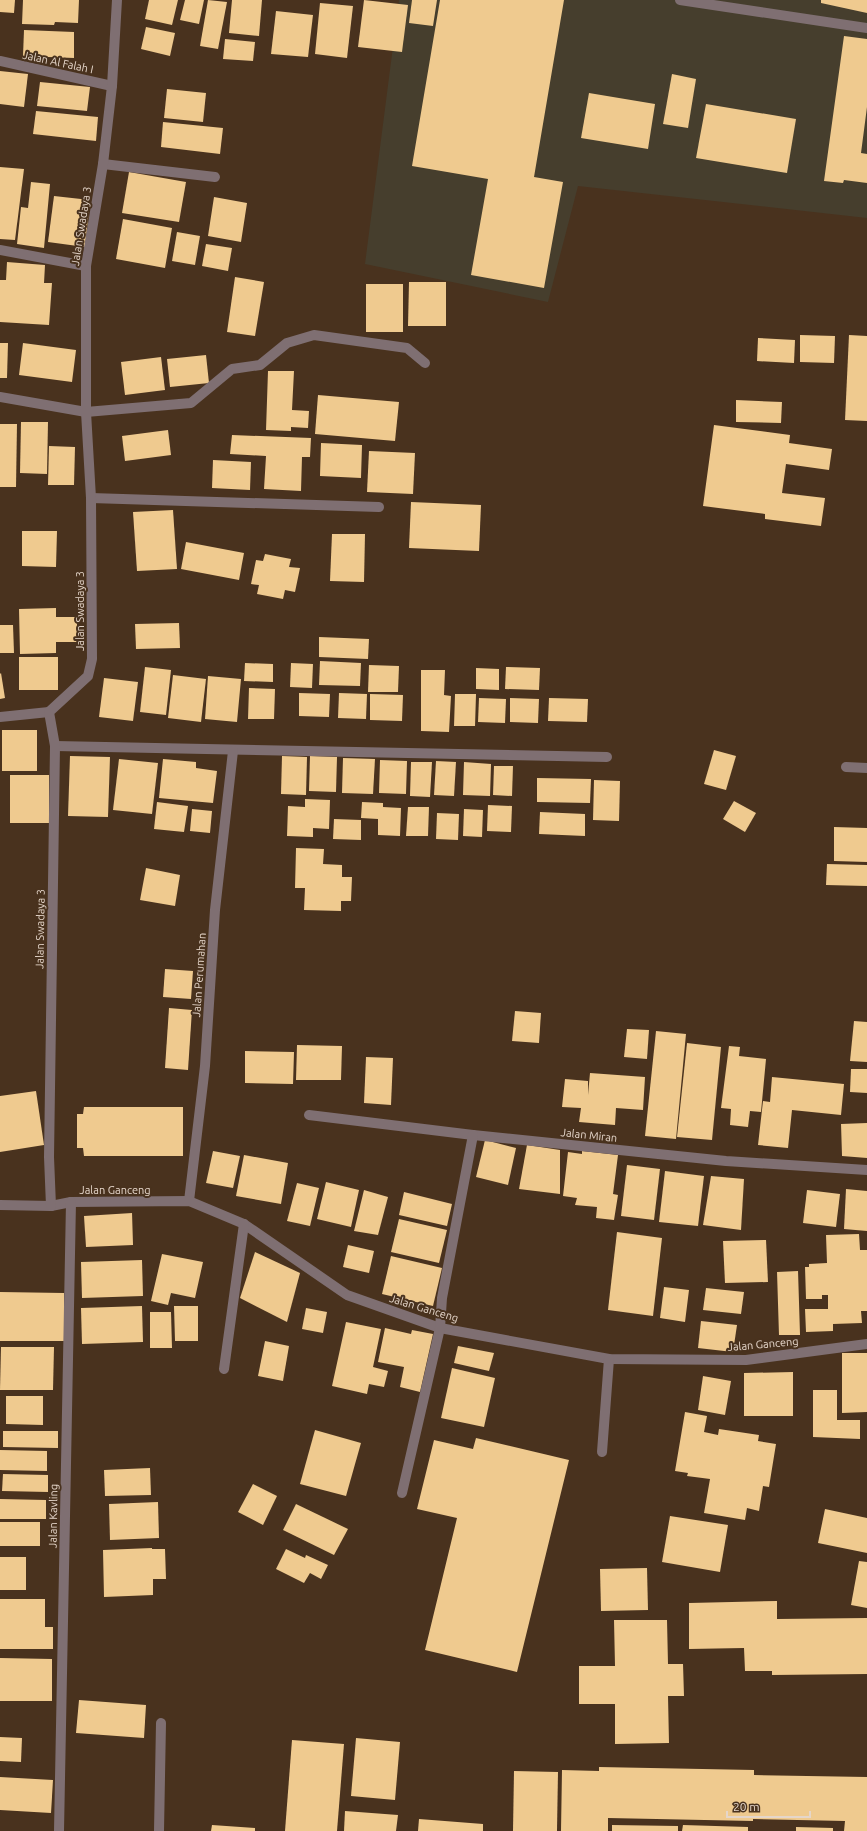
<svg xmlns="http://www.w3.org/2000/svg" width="867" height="1831" viewBox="0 0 867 1831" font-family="Ubuntu,sans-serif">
<rect width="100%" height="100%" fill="#49321e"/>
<polygon fill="#463e2d" points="399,0 867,0 867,218 578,186 548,302 365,264"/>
<g fill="#efca8f">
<polygon points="0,0 15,0 14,13 0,12"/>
<polygon points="23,0 79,0 78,23 55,22 54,25 22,24"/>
<polygon points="149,0 178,0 172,25 145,19"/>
<polygon points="185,0 204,0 199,24 180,20"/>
<polygon points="208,0 227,2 218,49 200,46"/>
<polygon points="232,0 262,0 259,36 229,33"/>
<polygon points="364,0 408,5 402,52 358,47"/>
<polygon points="412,0 437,0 433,26 409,23"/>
<polygon points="440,0 564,0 534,177 563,182 544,288 471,275 488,179 412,166"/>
<polygon points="821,0 867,0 867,13 821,3"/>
<polygon points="320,3 353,6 347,58 315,54"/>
<polygon points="276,11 313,15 308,57 271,54"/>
<polygon points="146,27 175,33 170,56 141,49"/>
<polygon points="24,30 74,32 74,58 23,56"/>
<polygon points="844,36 867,39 867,107 861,153 867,154 867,183 844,180 843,183 824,181"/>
<polygon points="225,39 255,42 253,61 223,59"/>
<polygon points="0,71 28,74 24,107 0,104"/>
<polygon points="672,74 696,79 688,128 663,124"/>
<polygon points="40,82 90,87 87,111 37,106"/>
<polygon points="167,89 206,93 203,122 164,118"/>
<polygon points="589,93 655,104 648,149 581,138"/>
<polygon points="706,104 796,119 787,173 696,158"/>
<polygon points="36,111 98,117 96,141 33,134"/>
<polygon points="163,122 223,128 220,154 161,147"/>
<polygon points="0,167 24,169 15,240 0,239"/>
<polygon points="129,172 186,182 179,222 122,213"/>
<polygon points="31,182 50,184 44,248 17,244 21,207 28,208"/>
<polygon points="54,196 90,200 85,247 48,242"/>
<polygon points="214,197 247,203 241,242 208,236"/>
<polygon points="123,219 172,228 165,268 116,259"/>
<polygon points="177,232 200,236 195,265 172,261"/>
<polygon points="206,244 232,248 228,271 202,266"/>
<polygon points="7,262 45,265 44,283 52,283 49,325 0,322 0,280 6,280"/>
<polygon points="235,277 264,282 255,336 227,332"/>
<polygon points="409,282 446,282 446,326 408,326"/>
<rect x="366" y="284" width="37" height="48"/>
<polygon points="800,335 835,336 834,363 800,362"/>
<polygon points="849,335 867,336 867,421 845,420"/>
<polygon points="758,338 795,340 794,363 757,361"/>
<polygon points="0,343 8,343 7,378 0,378"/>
<polygon points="23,343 76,350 72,382 19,375"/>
<polygon points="206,355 209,383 170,387 167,359"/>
<polygon points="161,357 165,390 125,395 121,362"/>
<polygon points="268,371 294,371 292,410 309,411 308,428 291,427 291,431 266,430"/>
<polygon points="318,395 399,402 395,441 315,434"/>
<polygon points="736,400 782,402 781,423 736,422"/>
<polygon points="21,422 48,422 47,474 20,473"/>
<polygon points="0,424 17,424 16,487 0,487"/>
<polygon points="714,425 790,435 789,443 832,449 829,470 786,464 782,493 825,498 821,526 765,519 765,514 703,506"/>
<polygon points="168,430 171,455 125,461 122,436"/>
<polygon points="232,435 311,438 310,457 302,457 301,491 264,489 266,456 230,454"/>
<polygon points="321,443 362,445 361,478 320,476"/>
<polygon points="49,446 75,447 74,485 48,485"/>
<polygon points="369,451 415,453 413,494 367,492"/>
<polygon points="213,460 251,462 250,490 212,488"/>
<polygon points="411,502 481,505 479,551 409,548"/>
<polygon points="173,510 177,569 137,571 133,512"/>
<polygon points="22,531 57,531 56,567 22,566"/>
<polygon points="332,534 365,534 364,582 330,581"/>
<polygon points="186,542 244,553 239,580 181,569"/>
<polygon points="265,554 291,559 289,567 300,568 295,592 285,590 283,599 257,594 259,585 251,584 256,560 263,561"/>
<polygon points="56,608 56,617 77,617 77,642 56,642 56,653 20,654 19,609"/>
<polygon points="179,623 180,648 136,649 135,624"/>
<polygon points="0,625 13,625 14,653 0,653"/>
<polygon points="319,637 369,639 368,659 319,657"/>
<rect x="19" y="657" width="39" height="33"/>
<polygon points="320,661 361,663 360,686 319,685"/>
<polygon points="245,663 273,664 273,682 244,681"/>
<polygon points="291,663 313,664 312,688 290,687"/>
<polygon points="369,665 399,666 398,692 368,692"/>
<polygon points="145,667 171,670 166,715 140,712"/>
<polygon points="506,667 540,668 539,690 505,689"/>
<polygon points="476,668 499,669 499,690 476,689"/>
<polygon points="421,670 445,670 444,695 451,696 449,732 421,731"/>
<polygon points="1,673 5,698 0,699 0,674"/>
<polygon points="173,675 206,679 201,722 168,718"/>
<polygon points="208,676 241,679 237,722 205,719"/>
<polygon points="104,678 138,682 133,721 99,717"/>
<polygon points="249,688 275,689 274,719 248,719"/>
<polygon points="299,693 330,694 329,717 299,716"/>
<polygon points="339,693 367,694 366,719 338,718"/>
<polygon points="370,694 403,695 402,721 370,720"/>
<polygon points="455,694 476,694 475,726 454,726"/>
<polygon points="479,698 506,699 505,723 478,722"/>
<polygon points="510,698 539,699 538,723 510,722"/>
<polygon points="549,698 588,699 587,722 548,721"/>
<rect x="2" y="730" width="35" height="41"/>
<polygon points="714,750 736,756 726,790 704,784"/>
<polygon points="70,756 110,757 108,817 68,816"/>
<polygon points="282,756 307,757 306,795 281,794"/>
<polygon points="310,756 337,757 336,792 309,791"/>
<polygon points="343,758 375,759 373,794 342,793"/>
<polygon points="119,759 158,763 152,814 113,810"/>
<polygon points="163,759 196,762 196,768 217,771 213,803 159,798"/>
<polygon points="380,760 407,761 406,794 379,793"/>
<polygon points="436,761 456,762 454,796 434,795"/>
<polygon points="411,762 432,762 430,797 410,796"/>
<polygon points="464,762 491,764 490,796 463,795"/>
<polygon points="494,766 513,766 512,796 493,795"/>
<rect x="10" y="775" width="39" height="48"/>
<polygon points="537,778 591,779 590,803 537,802"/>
<polygon points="594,780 620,781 619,821 593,820"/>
<polygon points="305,799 330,800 329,829 313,828 313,837 287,836 288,806 305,807"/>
<polygon points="734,801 756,813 745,832 723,819"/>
<polygon points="157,802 188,806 184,832 154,829"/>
<polygon points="362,802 383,803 383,807 401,808 400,836 378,835 378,819 361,818"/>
<polygon points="488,805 512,806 511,832 487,831"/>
<polygon points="408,807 429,807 428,836 406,836"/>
<polygon points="192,809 212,811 210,833 190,831"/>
<polygon points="464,809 483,810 482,837 463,836"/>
<polygon points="540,812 585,814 585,836 539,834"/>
<polygon points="437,813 459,814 458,840 436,839"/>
<polygon points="334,819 361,820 361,840 333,839"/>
<polygon points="834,827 867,828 867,862 834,861"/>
<polygon points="296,848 324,849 323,864 342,865 342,877 352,877 351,901 341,901 341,911 304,910 305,888 295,888"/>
<polygon points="827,864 867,865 867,886 826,885"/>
<polygon points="146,868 180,875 175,906 140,900"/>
<polygon points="165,969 193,971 191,999 163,997"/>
<polygon points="169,1008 192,1010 188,1070 165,1068"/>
<polygon points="515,1011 541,1013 539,1043 512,1041"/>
<polygon points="854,1021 867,1022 867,1062 850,1061"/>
<polygon points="627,1029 649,1030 647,1059 624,1057"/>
<polygon points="656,1031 686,1034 676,1139 645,1136"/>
<polygon points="687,1043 721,1047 712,1140 677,1137"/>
<polygon points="297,1045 342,1046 341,1080 296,1080"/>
<polygon points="729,1046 740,1047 739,1056 766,1059 761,1112 750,1111 748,1127 730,1125 731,1109 721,1108"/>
<polygon points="245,1051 294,1052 293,1084 245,1083"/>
<polygon points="366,1057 393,1058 391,1105 364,1103"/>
<polygon points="851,1069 867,1069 867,1093 850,1092"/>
<polygon points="590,1073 645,1077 643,1110 616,1108 615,1125 579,1122 581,1108 562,1107 565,1079 588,1081 588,1095"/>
<polygon points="772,1077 844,1084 841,1115 792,1110 788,1148 758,1145 763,1101 770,1102"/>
<polygon points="36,1091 44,1145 0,1152 0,1096"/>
<polygon points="84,1107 183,1107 183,1156 84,1156 83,1148 77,1148 77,1114 83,1114"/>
<polygon points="867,1123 867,1158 842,1156 841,1124"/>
<polygon points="485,1140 516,1148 508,1185 476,1177"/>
<polygon points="527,1145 560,1150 560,1194 519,1189"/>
<polygon points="213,1151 240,1156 233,1188 206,1183"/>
<polygon points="582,1151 618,1155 613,1194 618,1195 614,1220 596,1218 597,1207 575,1205 577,1198 563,1196 568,1152 582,1154"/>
<polygon points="244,1155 288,1163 281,1204 236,1196"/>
<polygon points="627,1165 660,1169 654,1220 621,1216"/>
<polygon points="665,1171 704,1176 698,1226 659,1222"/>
<polygon points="711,1176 744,1179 741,1230 703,1225"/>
<polygon points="326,1182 359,1190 351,1227 317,1219"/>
<polygon points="297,1183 319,1188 310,1226 287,1221"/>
<polygon points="846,1189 867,1191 867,1231 844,1229"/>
<polygon points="364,1190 388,1197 378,1235 354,1231"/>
<polygon points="807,1190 840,1194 836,1227 803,1223"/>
<polygon points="404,1192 452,1204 447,1226 399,1215"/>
<polygon points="132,1213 133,1245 86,1247 84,1216"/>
<polygon points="399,1219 447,1230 439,1263 391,1252"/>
<polygon points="617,1232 662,1238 653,1316 608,1310"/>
<polygon points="859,1234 860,1250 867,1250 867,1311 861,1311 862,1323 833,1324 833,1331 806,1332 805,1309 828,1309 828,1295 822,1295 822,1299 806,1299 805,1267 809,1267 809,1264 827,1263 826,1235"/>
<polygon points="766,1240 768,1282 725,1283 723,1241"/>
<polygon points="348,1245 374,1251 369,1273 343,1267"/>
<polygon points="255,1252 300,1273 287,1322 240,1298"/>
<polygon points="162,1254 203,1262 195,1298 171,1293 168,1305 151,1301"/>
<polygon points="391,1256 442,1268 433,1306 382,1294"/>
<polygon points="142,1260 143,1296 82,1298 81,1262"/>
<polygon points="798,1271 800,1335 779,1335 777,1272"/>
<polygon points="664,1287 689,1290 685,1322 660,1318"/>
<polygon points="706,1288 744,1292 741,1314 703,1310"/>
<polygon points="0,1292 64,1293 64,1341 0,1341"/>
<polygon points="142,1306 143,1342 82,1344 81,1308"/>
<polygon points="174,1306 198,1306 198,1341 175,1341"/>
<polygon points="306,1308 327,1312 323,1333 302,1329"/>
<polygon points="150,1312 171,1312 172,1348 150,1348"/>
<polygon points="701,1321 737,1325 733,1352 698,1348"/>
<polygon points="346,1322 381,1329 373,1367 388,1371 384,1387 369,1384 367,1394 332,1386"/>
<polygon points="385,1328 411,1334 412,1330 433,1334 420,1392 400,1387 404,1367 378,1362"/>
<polygon points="265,1341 289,1346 283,1381 258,1376"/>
<polygon points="458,1346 494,1353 489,1371 454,1363"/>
<polygon points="1,1347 54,1347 53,1390 0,1390"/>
<polygon points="842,1353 867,1353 867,1412 842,1413"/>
<polygon points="452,1368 495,1378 484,1427 441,1418"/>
<polygon points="793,1372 793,1416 744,1416 744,1373"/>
<polygon points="703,1376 731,1381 725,1415 698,1410"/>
<polygon points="813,1390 837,1390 837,1420 860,1420 860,1439 813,1437"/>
<polygon points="6,1396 43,1396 43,1425 6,1424"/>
<polygon points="685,1412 707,1416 704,1432 718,1435 719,1429 759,1435 758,1441 776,1444 769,1487 763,1486 759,1511 747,1508 745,1520 704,1513 710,1479 687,1476 688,1473 675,1471"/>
<polygon points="315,1430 361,1443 346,1496 300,1484"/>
<polygon points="3,1431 58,1431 58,1448 3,1447"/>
<polygon points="476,1438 569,1460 517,1672 425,1650 457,1518 417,1509 434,1440 473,1449"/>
<polygon points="0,1450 47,1451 47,1471 0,1470"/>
<polygon points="150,1468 151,1495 105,1496 104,1470"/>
<polygon points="3,1474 48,1475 48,1492 2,1491"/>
<polygon points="253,1484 277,1496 263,1525 238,1512"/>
<polygon points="0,1499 46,1500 46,1519 0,1519"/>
<polygon points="158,1502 159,1538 110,1540 109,1504"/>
<polygon points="296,1504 348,1529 334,1555 283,1530"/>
<polygon points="825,1509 867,1518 867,1553 818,1543"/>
<polygon points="670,1516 728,1525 720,1572 662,1562"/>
<rect x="0" y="1522" width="40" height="24"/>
<polygon points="152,1548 152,1549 165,1549 166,1579 153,1579 153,1595 104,1597 103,1550"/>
<polygon points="286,1549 305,1558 306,1555 328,1565 321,1579 310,1573 304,1583 276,1569"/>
<rect x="0" y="1557" width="26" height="33"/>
<polygon points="859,1561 867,1562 867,1608 851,1605"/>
<polygon points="647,1568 648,1610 601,1611 600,1569"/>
<polygon points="0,1599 45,1599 45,1627 53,1627 53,1649 0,1649"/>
<polygon points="777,1601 777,1619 867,1618 867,1674 772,1675 772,1671 745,1671 744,1648 689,1649 689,1603"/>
<polygon points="614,1620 667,1620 668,1664 683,1664 684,1696 668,1696 669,1743 615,1744 615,1704 579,1704 579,1666 615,1666"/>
<polygon points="0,1658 52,1659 52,1701 0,1701"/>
<polygon points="79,1700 146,1705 144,1738 76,1733"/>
<polygon points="0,1737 22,1738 21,1762 0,1761"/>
<polygon points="356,1738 400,1742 395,1800 351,1796"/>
<polygon points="292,1740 344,1744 337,1831 285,1831"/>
<polygon points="599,1767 754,1770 754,1775 867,1777 867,1831 844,1831 845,1821 753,1819 753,1821 608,1818 608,1831 561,1831 562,1770 599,1771"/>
<polygon points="514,1771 558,1772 557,1831 513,1831"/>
<polygon points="0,1777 53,1780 51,1813 0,1810"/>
<polygon points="345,1811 398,1815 396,1831 344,1831"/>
<polygon points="419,1819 483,1824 483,1831 418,1831"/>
<polygon points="212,1825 255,1828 255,1831 211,1831"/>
<polygon points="612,1825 678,1826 678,1831 612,1831"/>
<polygon points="683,1825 748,1827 748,1831 682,1831"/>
<polygon points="796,1827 833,1828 833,1831 796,1831"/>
</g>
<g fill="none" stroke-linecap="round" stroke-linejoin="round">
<g stroke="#7f6f72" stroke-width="10">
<polyline points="680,0 867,28"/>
<polyline points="0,61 112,86"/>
<polyline points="103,164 215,177"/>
<polyline points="0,250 86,266"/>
<polyline points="0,397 86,412 191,403 232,369 260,365 287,343 314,335 407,348 425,363"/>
<polyline points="91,498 379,507"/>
<polyline points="0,717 49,712"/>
<polyline points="55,746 607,757"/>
<polyline points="846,767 867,768"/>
<polyline points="309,1115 473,1135 726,1161 867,1170"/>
<polyline points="189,1201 205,1066 215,910 233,751"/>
<polyline points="0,1205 51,1206 71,1202 189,1201 244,1224 347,1295 440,1328 609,1359 746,1360 867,1344"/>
<polyline points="51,1206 49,1157 55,746 49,712 88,676 92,659 91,498 86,412 86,266 103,164 112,86 117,0"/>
<polyline points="224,1369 244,1224"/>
<polyline points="602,1452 609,1359"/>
<polyline points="402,1493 440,1328 442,1298 473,1135"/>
<polyline points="59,1831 71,1202"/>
<polyline points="159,1831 161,1723"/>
</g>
</g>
<g text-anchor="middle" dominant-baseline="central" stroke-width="4" stroke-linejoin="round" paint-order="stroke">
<g font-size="11" fill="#e5d6ca" stroke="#49321e">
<text transform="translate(58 62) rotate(12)">Jalan Al Falah I</text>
<text transform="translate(81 226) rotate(-81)">Jalan Swadaya 3</text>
<text transform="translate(80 611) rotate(-90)">Jalan Swadaya 3</text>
<text transform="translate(40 929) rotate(-89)">Jalan Swadaya 3</text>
<text transform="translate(199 975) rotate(-86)">Jalan Perumahan</text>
<text transform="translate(589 1135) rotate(6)">Jalan Miran</text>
<text x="115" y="1190">Jalan Ganceng</text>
<text transform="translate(424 1308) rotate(17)">Jalan Ganceng</text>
<text transform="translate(763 1344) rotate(-5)">Jalan Ganceng</text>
<text transform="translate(53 1516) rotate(-89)">Jalan Kavling</text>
</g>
</g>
<path d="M727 1811v6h83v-6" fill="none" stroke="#e5d6ca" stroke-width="2"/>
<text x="733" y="1811" font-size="12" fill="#e5d6ca" stroke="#49321e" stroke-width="3" paint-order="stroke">20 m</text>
</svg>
